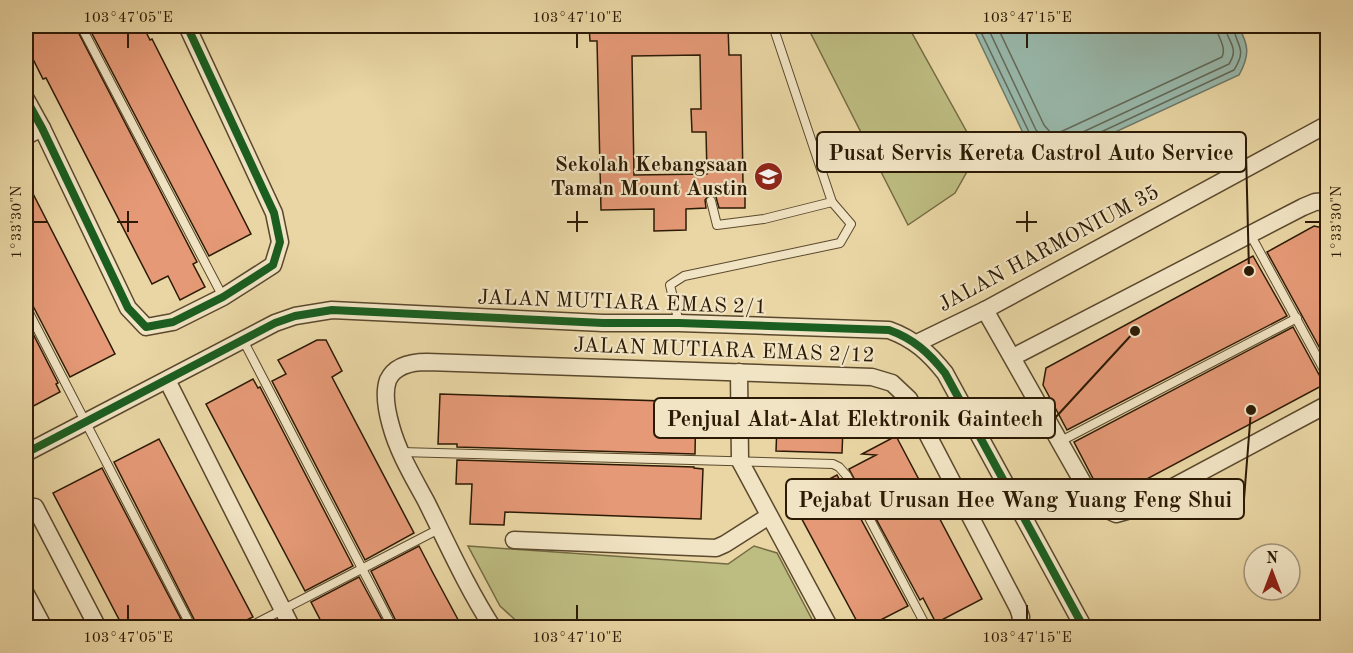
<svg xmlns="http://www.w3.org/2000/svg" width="1353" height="653" viewBox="0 0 1353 653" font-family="'Old Standard TT',serif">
<rect width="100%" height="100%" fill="#e9d6a4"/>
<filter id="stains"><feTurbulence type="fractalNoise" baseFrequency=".00333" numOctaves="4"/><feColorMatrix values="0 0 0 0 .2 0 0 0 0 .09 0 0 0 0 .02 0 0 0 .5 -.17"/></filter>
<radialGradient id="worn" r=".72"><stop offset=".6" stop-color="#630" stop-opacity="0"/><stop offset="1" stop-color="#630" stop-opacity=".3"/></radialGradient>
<g fill="#bdbc81" stroke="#746b43" stroke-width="1.5">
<polygon points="807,26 908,26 978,152 955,193 908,225"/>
<polygon points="468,546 728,564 754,546 777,553 816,627 523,627 500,606"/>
</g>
<path fill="#98b8ab" stroke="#6d7969" stroke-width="1.5" d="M972 26H1238C1249 45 1250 55 1239 75L1059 158 1040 153 1025 137Z"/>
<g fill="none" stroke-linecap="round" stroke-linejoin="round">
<g stroke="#626958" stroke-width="1.5">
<path d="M978 26 1030 134 1043 148 1058 152 1234 70C1248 48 1236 46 1233 26"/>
<path d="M987 26 1036 130 1047 141 1057 144 1229 64C1240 47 1227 42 1225 26"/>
<path d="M997 26 1044 125 1051 133 1056 134 1222 57C1227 46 1217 37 1216 26"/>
</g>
</g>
<g fill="#e59976" stroke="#2c1a05" stroke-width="1.5" fill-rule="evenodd">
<polygon points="26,26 75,26 197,262 193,264 205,287 180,300 168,276 152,284 46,78 43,79 26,45"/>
<polygon points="88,26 143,26 150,40 152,39 251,234 209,256"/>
<path d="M589 26H728L729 55H741L743 184H745V208H719L716 197 709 195 705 200 706 208 686 209V230L654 231V209L601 210 597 41H590ZM700 55 701 109H691L692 132H706L707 174 634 175 632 56Z"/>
<polygon points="26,180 115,354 70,377 32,304 26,301"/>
<polygon points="1314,226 1328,229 1328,363 1267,252"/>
<polygon points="1253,256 1287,316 1067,430 1043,385 1046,368"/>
<polygon points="26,320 58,383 56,384 60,392 26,410"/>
<polygon points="1293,327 1322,380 1327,383 1115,496 1099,490 1074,442"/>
<polygon points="317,340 326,340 342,371 332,377 414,533 365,560 272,381 286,374 278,360"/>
<polygon points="253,379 258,388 260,387 353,566 305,591 206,404"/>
<polygon points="440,394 696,402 695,454 457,447 457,444 438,444"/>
<polygon points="778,401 844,403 842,453 776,451"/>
<polygon points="896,436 982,599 936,623 923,598 920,600 849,469 876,455 862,454"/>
<polygon points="159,439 253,617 232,627 198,627 114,462"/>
<polygon points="457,460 694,467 694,468 703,469 701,519 505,512 504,525 470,524 472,484 456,484"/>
<polygon points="102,468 185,627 123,627 53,493"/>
<polygon points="837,475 908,606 867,627 860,627 791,499"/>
<polygon points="419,546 433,573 462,627 399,627 371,571"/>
<polygon points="359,577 386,627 324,627 311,602"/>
</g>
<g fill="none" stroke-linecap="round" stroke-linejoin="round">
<defs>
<g id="lane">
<polyline points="81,26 223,297"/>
<polyline points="773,26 832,202"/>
<polyline points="1250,234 1328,377"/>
<polyline points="26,307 192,628"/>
<polyline points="679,323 670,285 684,276 840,243 851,224 832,202 764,219 717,225 711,201"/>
<polyline points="243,340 393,628"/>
<polyline points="1059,442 1297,318"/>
<polyline points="401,452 833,464 839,467 847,476 927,628"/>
<polyline points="247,628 439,529"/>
</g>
<g id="street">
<polyline points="26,99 42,128 128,308 146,327 173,322 223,297 273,265 280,242 274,213 187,26"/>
<polyline points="26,136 42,128"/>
<polyline points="985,310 1095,504 1116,514 1130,510 1328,404"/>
<polyline points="917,343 985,310 1328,124"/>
<polyline points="1013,357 1303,207 1315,202 1328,201"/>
<polyline points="739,372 740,461 830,628"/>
<polyline points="167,380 292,628"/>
<path d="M26 453 275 323 295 316 332 310 603 323H679L889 330C914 339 929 353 945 373L1084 628"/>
<polyline points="35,507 98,628"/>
<polyline points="514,540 716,548 725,544 769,516"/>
<polyline points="26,594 44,628"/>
<path d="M493 628C467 588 447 543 426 501 413 477 398 452 391 426 387 412 383 394 388 380 395 365 412 362 427 362L872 377 892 383 909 399 1018 608 1021 617 1019 628"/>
</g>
</defs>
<use href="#lane" stroke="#5b492d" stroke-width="10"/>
<use href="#street" stroke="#5b492d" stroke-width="19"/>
<use href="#lane" stroke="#f1e4c4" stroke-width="8"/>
<use href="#street" stroke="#f1e4c4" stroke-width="16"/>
<defs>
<g id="cycleway">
<polyline points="26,99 42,128 128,308 146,327 173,322 223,297 273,265 280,242 274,213 187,26"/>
<path d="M26 453 275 323 295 316 332 310 603 323H679L889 330C914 339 929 353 945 373L1084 628"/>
</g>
</defs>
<use href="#cycleway" stroke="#f1e4c4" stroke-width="11"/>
<use href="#cycleway" stroke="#1b5e20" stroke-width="8"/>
</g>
<path fill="none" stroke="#2c1a05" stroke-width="2" d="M128 33V48M577 33V48M1027 33V48M128 211V232M577 211V232M1027 211V232M33 222H48M117 222H138M567 222H588M1016 222H1037M1305 222H1320M128 605V620M577 605V620M1027 605V620"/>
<defs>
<symbol id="school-disc" viewBox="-11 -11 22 22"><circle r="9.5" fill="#8f2418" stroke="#f1e4c4"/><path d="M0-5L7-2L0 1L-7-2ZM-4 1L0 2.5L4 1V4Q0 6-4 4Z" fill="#fff"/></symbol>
</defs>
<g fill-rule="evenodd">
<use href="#school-disc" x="752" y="160" width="33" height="33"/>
</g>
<g text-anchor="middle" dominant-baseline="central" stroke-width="4.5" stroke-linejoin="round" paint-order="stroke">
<g font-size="21" font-weight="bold" fill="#2c1a05" stroke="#f1e4c4" text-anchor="end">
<text x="748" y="165">Sekolah Kebangsaan<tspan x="748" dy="24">Taman Mount Austin</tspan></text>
</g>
<g font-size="21" fill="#2c1a05" stroke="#f1e4c4">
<text transform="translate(1049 249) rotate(-28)">JALAN HARMONIUM 35</text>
<text transform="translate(622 303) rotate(2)">JALAN MUTIARA EMAS 2/1</text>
<text transform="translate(724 351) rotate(2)">JALAN MUTIARA EMAS 2/12</text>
</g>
</g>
<path fill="none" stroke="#2c1a05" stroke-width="2" d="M1249 271L1246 152M1135 331L1055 418M1251 410L1244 499"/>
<g fill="#2c1a05" stroke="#f1e4c4" stroke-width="2">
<circle cx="1249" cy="271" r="6"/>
<circle cx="1135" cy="331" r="6"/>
<circle cx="1251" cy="410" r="6"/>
</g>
<g fill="#f1e4c4" stroke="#2c1a05" stroke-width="2">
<rect x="817" y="132" width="429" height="40" rx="6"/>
<rect x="654" y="398" width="401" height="40" rx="6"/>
<rect x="786" y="479" width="458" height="40" rx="6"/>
</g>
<g font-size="22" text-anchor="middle" font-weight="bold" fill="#2c1a05">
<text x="1031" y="160">Pusat Servis Kereta Castrol Auto Service</text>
<text x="855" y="426">Penjual Alat-Alat Elektronik Gaintech</text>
<text x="1015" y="507">Pejabat Urusan Hee Wang Yuang Feng Shui</text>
</g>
<rect width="1353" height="653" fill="none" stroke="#e9d6a4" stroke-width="66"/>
<g transform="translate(1272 572)"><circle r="28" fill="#f1e4c4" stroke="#a29378" stroke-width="1.5"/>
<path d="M0-4.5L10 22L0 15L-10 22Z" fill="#8f2418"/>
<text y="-9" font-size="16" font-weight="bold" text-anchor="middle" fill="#2c1a05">N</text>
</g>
<rect x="33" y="33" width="1287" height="587" fill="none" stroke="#2c1a05" stroke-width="2"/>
<g font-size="15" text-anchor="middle" fill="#2c1a05">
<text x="128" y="22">103°47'05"E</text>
<text x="577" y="22">103°47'10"E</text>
<text x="1027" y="22">103°47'15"E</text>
<text transform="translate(16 222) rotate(-90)" y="5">1°33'30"N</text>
<text transform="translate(1336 222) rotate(-90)" y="5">1°33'30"N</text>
<text x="128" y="642">103°47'05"E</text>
<text x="577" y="642">103°47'10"E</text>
<text x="1027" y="642">103°47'15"E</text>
</g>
<rect width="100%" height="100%" filter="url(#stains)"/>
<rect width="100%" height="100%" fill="url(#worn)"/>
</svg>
